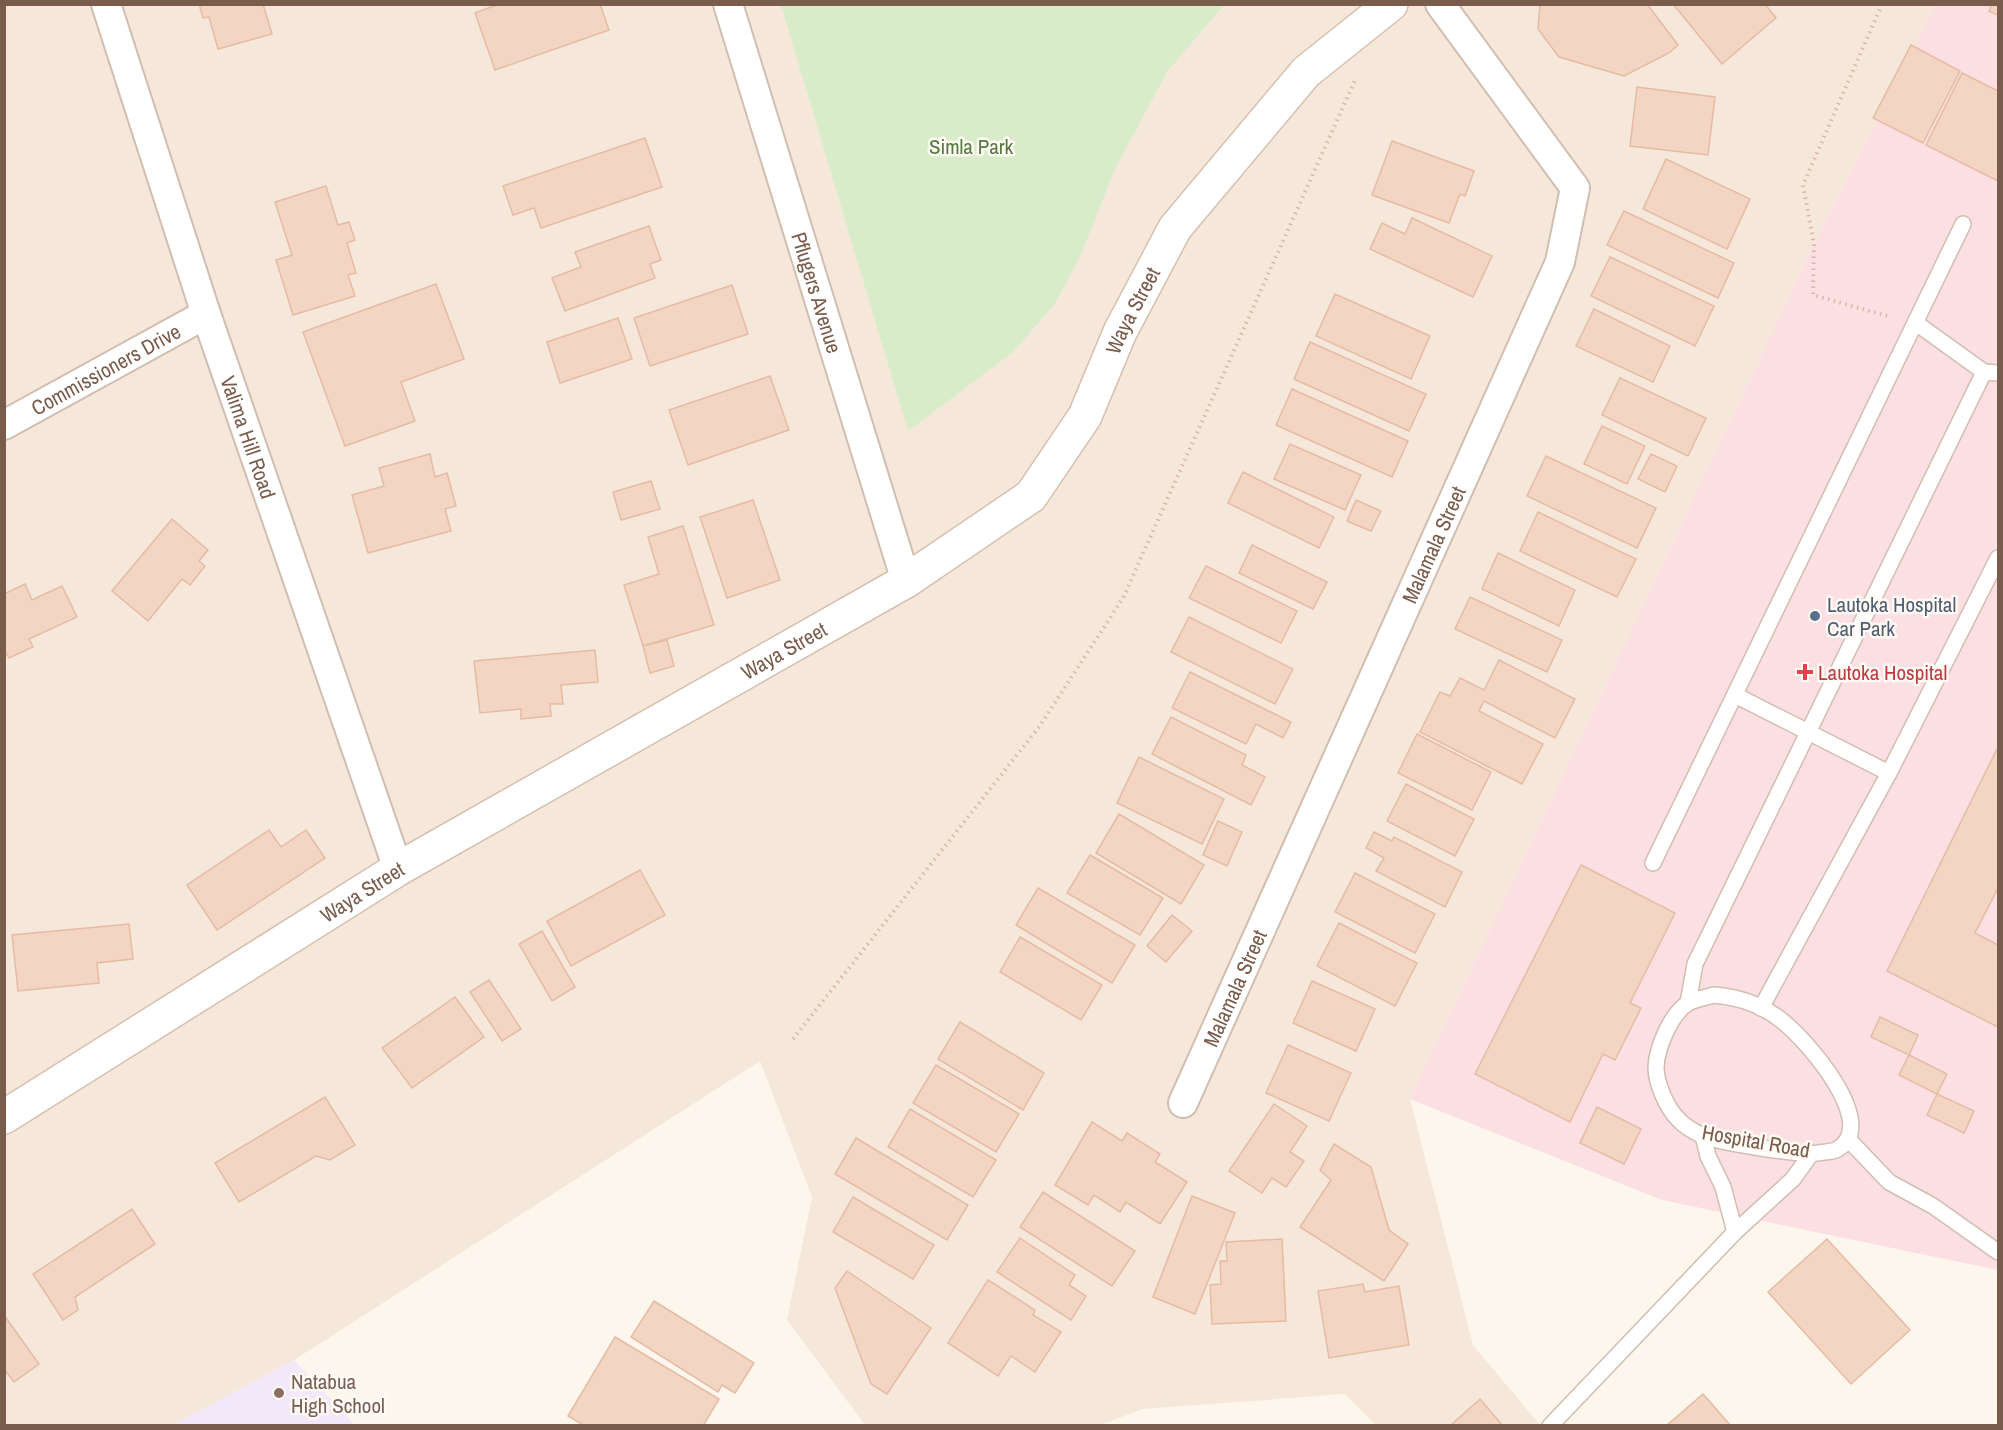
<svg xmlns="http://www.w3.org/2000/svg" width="2003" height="1430" viewBox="0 0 2003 1430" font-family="'Archivo Narrow',sans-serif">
<rect width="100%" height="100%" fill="#fdf6ec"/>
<polygon fill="#f5e8da" points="5,5 1936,5 1814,244 1410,1099 1473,1345 1540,1425 1376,1425 1345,1394 1142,1409 1101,1425 865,1425 787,1320 812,1197 760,1061 294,1360 173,1425 5,1426"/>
<polygon fill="#f3e8fa" points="294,1360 355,1425 173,1425"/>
<polygon fill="#fbdfe3" points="1936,5 1998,5 1998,1270 1662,1200 1410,1099 1814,244"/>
<polygon fill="#d8ecc9" points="781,5 1224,5 1167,72 1115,169 1080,257 1054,305 1013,352 908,431"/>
<g fill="#f3d5c3" stroke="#e6bba3" stroke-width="1.5">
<polygon points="199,4 263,4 272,34 218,49 209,17 203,18"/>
<polygon points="499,4 600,4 609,30 495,70 475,13"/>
<polygon points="1540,4 1647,4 1678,45 1669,53 1624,76 1559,57 1538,29"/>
<polygon points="1673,4 1765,4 1776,18 1722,64"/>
<polygon points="1992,4 1998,4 1998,15 1989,11"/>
<polygon points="1911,45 1960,71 1923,143 1873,118"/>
<polygon points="1962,73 1998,91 1998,181 1926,145"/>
<polygon points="1637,87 1715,97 1708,155 1630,146"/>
<polygon points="645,138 662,187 541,228 534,208 513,215 503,186"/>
<polygon points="1392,141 1474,171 1465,196 1460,194 1449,223 1372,195"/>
<polygon points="1666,159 1750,199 1727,249 1643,209"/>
<polygon points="326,186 338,225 349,222 355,240 347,243 356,273 348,275 355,296 293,315 276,260 292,255 275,202"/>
<polygon points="1624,211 1734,263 1718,298 1607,245"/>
<polygon points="1412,218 1492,256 1473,297 1370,249 1382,223 1405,234"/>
<polygon points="649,226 661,260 650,264 655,278 565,311 552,278 581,267 575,252"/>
<polygon points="1610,257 1714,306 1695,346 1591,296"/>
<polygon points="436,284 464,359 401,382 415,421 345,446 303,332"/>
<polygon points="732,285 748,334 650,366 634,318"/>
<polygon points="1335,294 1430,336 1411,379 1316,336"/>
<polygon points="1594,309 1670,346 1653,382 1576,346"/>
<polygon points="618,318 632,359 560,383 547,342"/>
<polygon points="1310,342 1426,394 1409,431 1294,379"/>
<polygon points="770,376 789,430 688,465 669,410"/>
<polygon points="1620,378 1706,418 1688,456 1602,415"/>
<polygon points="1292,389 1408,441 1392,477 1276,425"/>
<polygon points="1602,426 1645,446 1627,484 1584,464"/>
<polygon points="1290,444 1361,475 1345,510 1274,479"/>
<polygon points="430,454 435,477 447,473 456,506 445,509 451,531 368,553 352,495 384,486 379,468"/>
<polygon points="1651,454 1677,466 1665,492 1638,479"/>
<polygon points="1546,456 1656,508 1637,548 1527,496"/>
<polygon points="1243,472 1334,517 1319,548 1228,503"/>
<polygon points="651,481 660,509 621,520 613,492"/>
<polygon points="753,500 780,580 727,598 700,517"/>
<polygon points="1356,500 1381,511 1371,531 1347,521"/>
<polygon points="1538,512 1636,559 1617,597 1520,551"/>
<polygon points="172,519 208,550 199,561 205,566 190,585 182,579 148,621 112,591"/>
<polygon points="683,526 714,625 643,646 624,585 659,574 648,537"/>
<polygon points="1252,545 1327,582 1313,609 1239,573"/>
<polygon points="1498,553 1575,590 1559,626 1482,589"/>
<polygon points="1206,566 1297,611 1281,643 1189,598"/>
<polygon points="25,584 32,600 62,586 77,617 29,639 33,647 9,658 4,649 4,594"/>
<polygon points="1470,597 1562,640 1547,672 1455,629"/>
<polygon points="1189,617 1293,669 1275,704 1171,652"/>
<polygon points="667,640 674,666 650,673 643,646"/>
<polygon points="595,650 598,682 561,685 563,704 550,704 551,716 521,719 521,709 480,713 474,661"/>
<polygon points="1499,660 1575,699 1555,738 1484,701 1479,711 1543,744 1522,784 1420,732 1440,692 1450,696 1460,678 1484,690"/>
<polygon points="1190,672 1291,722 1283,738 1256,724 1246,744 1172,708"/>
<polygon points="1171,717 1246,755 1242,765 1265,777 1251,805 1152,754"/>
<polygon points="1417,734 1491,772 1472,810 1398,773"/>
<polygon points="1998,747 1998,888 1975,933 1998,945 1998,1027 1887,971"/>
<polygon points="1139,757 1224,799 1202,844 1117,803"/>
<polygon points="1406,784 1474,819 1455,856 1387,821"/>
<polygon points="1119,814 1204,865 1181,904 1096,853"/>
<polygon points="1218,821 1242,832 1227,866 1203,855"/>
<polygon points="269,830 281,847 306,830 325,858 217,930 187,885"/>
<polygon points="1374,832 1392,841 1394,837 1462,872 1445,907 1376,871 1384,858 1366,848"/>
<polygon points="1090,855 1163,898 1140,935 1067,893"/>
<polygon points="1581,865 1675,913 1630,1003 1641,1008 1615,1060 1603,1054 1570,1122 1475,1074"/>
<polygon points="640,870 665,915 571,966 547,921"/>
<polygon points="1355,873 1435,914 1415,953 1335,912"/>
<polygon points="1038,888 1135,945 1112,983 1016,925"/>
<polygon points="1172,915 1192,931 1166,962 1147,946"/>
<polygon points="1339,923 1417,963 1395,1006 1317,966"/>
<polygon points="129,924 133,959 97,963 99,983 18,991 12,935"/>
<polygon points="542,931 575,987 552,1001 519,944"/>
<polygon points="1020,937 1102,985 1081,1020 1000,972"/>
<polygon points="489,980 521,1029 502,1041 470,992"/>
<polygon points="1312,981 1375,1009 1356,1051 1293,1023"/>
<polygon points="455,997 484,1037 412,1088 382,1048"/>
<polygon points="1880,1017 1918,1035 1909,1055 1871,1037"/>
<polygon points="960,1022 1044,1073 1023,1110 938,1059"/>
<polygon points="1288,1045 1351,1073 1329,1121 1266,1093"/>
<polygon points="1909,1055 1947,1074 1937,1094 1899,1075"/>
<polygon points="936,1065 1019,1114 996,1152 913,1103"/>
<polygon points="1937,1094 1974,1111 1964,1133 1927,1115"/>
<polygon points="325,1097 355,1145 330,1160 316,1156 239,1202 215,1163"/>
<polygon points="1274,1104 1307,1126 1290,1152 1304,1161 1286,1187 1272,1178 1262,1193 1229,1171"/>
<polygon points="1597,1107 1641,1129 1624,1164 1580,1143"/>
<polygon points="910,1109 996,1160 973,1197 888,1147"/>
<polygon points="1092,1122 1122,1141 1127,1133 1160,1154 1155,1162 1187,1182 1160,1224 1126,1202 1120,1212 1094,1195 1088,1205 1055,1185"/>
<polygon points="856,1138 968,1205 947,1240 835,1174"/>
<polygon points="1334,1144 1371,1167 1389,1230 1408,1244 1384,1281 1300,1227 1331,1180 1320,1170"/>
<polygon points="1043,1192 1135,1251 1112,1286 1020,1227"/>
<polygon points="1192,1196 1235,1213 1195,1314 1153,1297"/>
<polygon points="853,1197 934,1245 913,1279 833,1232"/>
<polygon points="132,1209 155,1244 75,1297 78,1310 63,1320 33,1274"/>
<polygon points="1020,1238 1075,1275 1069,1285 1086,1296 1071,1320 997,1272"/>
<polygon points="1282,1239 1286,1321 1212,1324 1210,1285 1221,1284 1220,1261 1227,1261 1226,1242"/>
<polygon points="1827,1239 1910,1330 1851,1384 1768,1292"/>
<polygon points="847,1271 931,1328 887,1394 871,1384 835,1288"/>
<polygon points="988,1280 1035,1310 1033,1315 1061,1332 1035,1372 1011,1356 998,1376 948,1343"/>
<polygon points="1363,1284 1365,1292 1399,1286 1409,1345 1329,1358 1318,1291"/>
<polygon points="654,1301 754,1363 735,1393 722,1385 718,1392 631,1337"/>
<polygon points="4,1315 39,1364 14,1382 4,1369"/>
<polygon points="615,1337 719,1399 703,1426 585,1426 568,1416"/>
<polygon points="1703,1394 1731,1426 1666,1426"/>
<polygon points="1480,1399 1503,1426 1450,1426"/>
</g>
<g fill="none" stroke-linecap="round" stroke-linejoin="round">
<defs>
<g id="service">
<polyline points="1916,323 1984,372 1998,373"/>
<polyline points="1735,695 1889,773"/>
<polyline points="1653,863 1963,224"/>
<path d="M1714 995C1738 997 1762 1005 1781 1020 1805 1038 1883 1126 1836 1150 1831 1152 1823 1152 1818 1153 1803 1156 1716 1142 1701 1135 1695 1132 1684 1126 1679 1120 1667 1109 1656 1083 1656 1067 1657 1047 1671 1014 1688 1003 1695 999 1707 997 1714 995Z"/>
<polyline points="1688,1003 1695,964 1984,372"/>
<polyline points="1761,1008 1889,773 1998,558"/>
<polyline points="1703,1136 1708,1156 1723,1187 1735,1232"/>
<polyline points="1848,1139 1889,1182 1933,1206 1998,1252"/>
<polyline points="1550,1426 1735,1232 1793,1179 1811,1154"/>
</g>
<g id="minor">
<path id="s1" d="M106 4 206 314 398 869"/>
<path id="s2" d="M728 4 906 581"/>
<path id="s3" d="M4 425 206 314"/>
<path id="s4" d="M1183 1103 1560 262 1575 188 1440 4"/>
</g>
<g id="secondary">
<path id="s5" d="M4 1117 398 869 906 581 1031 496 1085 416 1120 332 1175 228 1306 72 1391 4"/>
</g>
</defs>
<use href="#service" stroke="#d1beb0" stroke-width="18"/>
<use href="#minor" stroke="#d1beb0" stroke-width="32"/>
<use href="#secondary" stroke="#d6c0b0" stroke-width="36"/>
<g stroke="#d9b8a5" stroke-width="4" stroke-dasharray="1.5 4.5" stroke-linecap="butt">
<polyline points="1882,4 1803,185 1814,244 1813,295 1891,317"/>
<polyline points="793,1039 1039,727 1123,598 1356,78"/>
</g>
<use href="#service" stroke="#fff" stroke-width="15"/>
<use href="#minor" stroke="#fff" stroke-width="28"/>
<use href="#secondary" stroke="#fff" stroke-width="33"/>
</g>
<circle fill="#5c6f8a" stroke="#fffaf3" stroke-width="2" cx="1815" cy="616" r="6"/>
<path fill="#e0444e" stroke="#fffaf3" stroke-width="2" d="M1802 663h6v6h6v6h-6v6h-6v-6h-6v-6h6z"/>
<circle fill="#8d6e63" stroke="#fffaf3" stroke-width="2" cx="279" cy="1393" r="6"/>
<g text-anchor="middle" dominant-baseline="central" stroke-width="5" stroke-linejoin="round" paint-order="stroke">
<g font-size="21" fill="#537a41" stroke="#fffaf3">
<text x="971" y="146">Simla Park</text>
</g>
<g font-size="21" fill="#7a5c4d" stroke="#fffaf3">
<text stroke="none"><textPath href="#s2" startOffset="302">Pflugers Avenue</textPath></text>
<text stroke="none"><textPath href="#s5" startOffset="1413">Waya Street</textPath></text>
<text stroke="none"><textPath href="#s3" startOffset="116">Commissioners Drive</textPath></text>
<text stroke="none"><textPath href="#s1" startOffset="456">Valima Hill Road</textPath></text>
<text stroke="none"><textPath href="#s4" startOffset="612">Malamala Street</textPath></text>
<text stroke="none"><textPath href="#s5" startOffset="909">Waya Street</textPath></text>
<text stroke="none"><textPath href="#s5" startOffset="423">Waya Street</textPath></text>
<text stroke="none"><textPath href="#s4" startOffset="126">Malamala Street</textPath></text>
<text transform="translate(1756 1141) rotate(10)">Hospital Road</text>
</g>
<g font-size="21" fill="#4e5e75" stroke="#fffaf3" text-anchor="start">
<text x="1827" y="604">Lautoka Hospital<tspan x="1827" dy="24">Car Park</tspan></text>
</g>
<g font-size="21" fill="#be3a42" stroke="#fffaf3" text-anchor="start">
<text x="1818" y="672">Lautoka Hospital</text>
</g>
<g font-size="21" fill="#785e54" stroke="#fffaf3" text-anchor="start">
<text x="291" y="1381">Natabua<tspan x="291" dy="24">High School</tspan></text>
</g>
</g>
<rect width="2003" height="1430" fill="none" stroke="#7a5c4d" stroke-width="12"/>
</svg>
